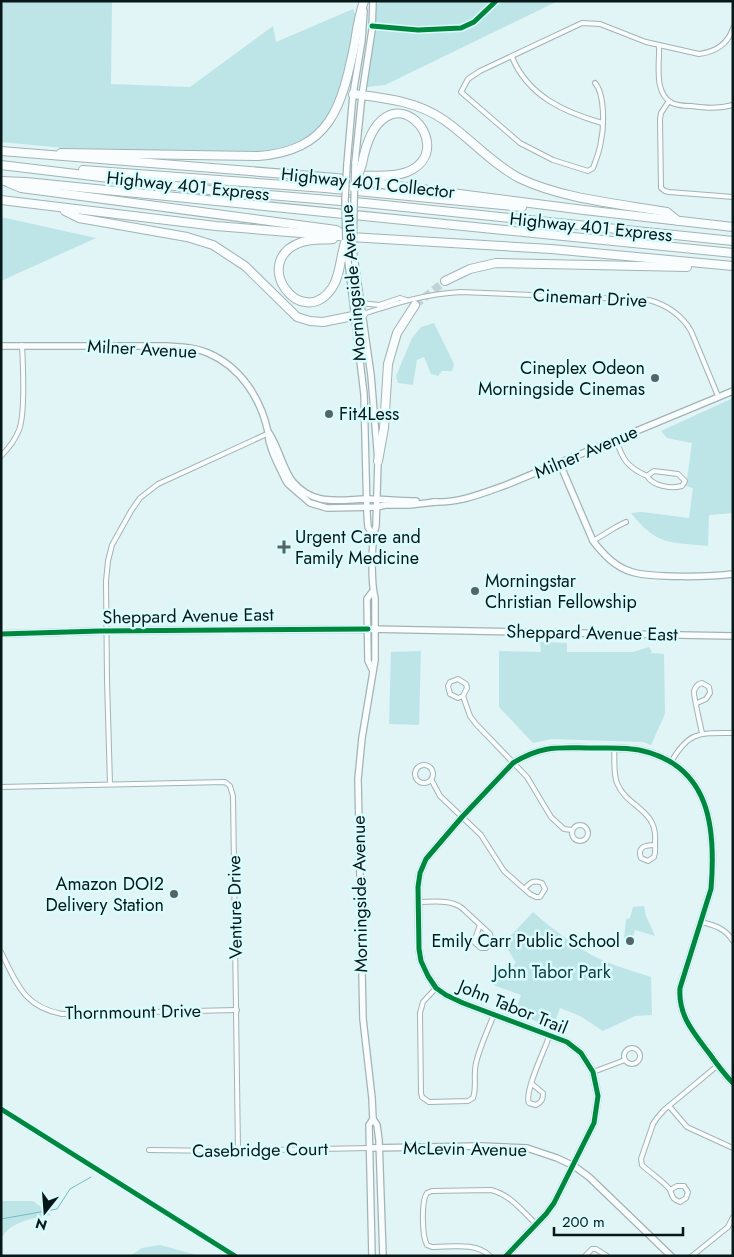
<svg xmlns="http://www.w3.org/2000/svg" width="734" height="1257" viewBox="0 0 734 1257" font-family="Jost,sans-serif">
<rect width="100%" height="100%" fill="#e1f4f6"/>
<g fill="#bde5e7">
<polygon points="1,1 112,1 111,84 190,87 273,26 276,42 353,9 357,19 339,89 329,116 308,138 280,150 259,152 162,151 64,148 1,142"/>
<polygon points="383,1 558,1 385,85 366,87 377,4"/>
<polygon points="1,217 96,238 1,281"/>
<polygon points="434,323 454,364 452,371 442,371 438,376 431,374 424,357 417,360 413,385 398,383 396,376 412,338 421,327"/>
<path d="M733 398V513L709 515 708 546C670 542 657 546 631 513L642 512 689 518 693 488 686 486 692 443 667 438 661 431Z"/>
<polygon points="540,642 567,643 567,652 633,652 649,647 652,652 650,653 664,654 665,714 651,745 643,742 552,739 533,743 499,707 499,651 541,652"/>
<polygon points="421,651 419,725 389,724 391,652"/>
<polygon points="644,906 646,916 655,936 635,930 632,941 634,942 633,946 624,938 626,919 630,918 633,907"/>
<path d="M533 912C554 930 581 952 607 962 621 968 637 972 651 977L652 1015 635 1016 603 1031 580 1016 560 1008 553 1028 515 1013 521 995 493 985 516 963 504 943Z"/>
<path d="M1 1201H33L51 1215C34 1218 10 1221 1 1239Z"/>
<polygon points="160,1245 200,1256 130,1256 142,1248"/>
</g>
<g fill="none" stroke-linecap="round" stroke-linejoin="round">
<polyline stroke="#72bdc2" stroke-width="1" points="1,1219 57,1209 70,1189 91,1177"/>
<polyline stroke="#c0d3d5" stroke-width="8" stroke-dasharray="8 4" stroke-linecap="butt" points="415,305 445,281"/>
<defs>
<g id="street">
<path d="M659 45C660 62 653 93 672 103 677 105 684 106 691 106 706 108 718 109 733 105"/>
<path d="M512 57C528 96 564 112 602 123"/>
<path d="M595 83C605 94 604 127 601 141 600 150 596 160 593 168L588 171 553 160 520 143 461 92 468 79 480 71 582 23 600 24 646 42 699 54C715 52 728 44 733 28"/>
<polyline points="669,101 661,113 660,119 661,188 665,191 669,192 733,197"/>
<polyline points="361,303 379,305 400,298 406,300"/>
<path d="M363 314C397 303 425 294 461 292L649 300C667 305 681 314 691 331L718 396"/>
<path d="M616 440C623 460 627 467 647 476L654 471 678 474 685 481 682 486C670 489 653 486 647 476"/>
<path d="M1 456C8 449 15 440 19 430 25 415 23 364 22 345"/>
<polyline points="593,541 616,527 626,522"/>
<polyline points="463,696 458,698 450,694 448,686 450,682 458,679 466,684 467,688 463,696 470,716 476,724 527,777 551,817 564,829 572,830"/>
<path d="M697 703 706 699 710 693 709 687 702 683 699 684C696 686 695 688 694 691 693 694 701 728 702 733"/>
<path d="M614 748C615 759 613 773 617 783 627 808 658 809 655 842 655 847 656 852 654 857L648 861 641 858C637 847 645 845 655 845"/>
<path d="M671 762C689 731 699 733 733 733"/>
<circle cx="424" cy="774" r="9"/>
<path d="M432 781 440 796 481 835 504 871 530 894 536 897H540L545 889 542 883C533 879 530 883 524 889"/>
<polyline points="110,784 107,680 106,581 108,561 112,545 131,511 140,498 158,484 269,433"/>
<polyline points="1,787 225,782 230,786 233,796 238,1151"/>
<circle cx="580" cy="833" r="8"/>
<path d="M418 902C433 902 450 899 462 908L490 934 492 942 486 948H481L475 943 476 936 480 925"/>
<path d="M701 922C714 925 725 928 733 941"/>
<path d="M1 952C17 984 24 1007 62 1014L237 1010"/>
<path d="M436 988 423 1002 420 1013 421 1093 422 1097 429 1102 468 1101 473 1098C477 1087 473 1075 476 1063 480 1046 488 1030 494 1014"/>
<circle cx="632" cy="1056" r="8"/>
<polyline points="593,1072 625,1060"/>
<path d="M532 1084 543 1093C543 1099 542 1102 536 1105L529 1103C524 1093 543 1053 547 1042L549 1035"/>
<polyline points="669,1106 687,1127 733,1148"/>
<polyline points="149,1150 222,1151 370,1148"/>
<path d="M670 1190 677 1186H684L688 1192 686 1198 680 1202C672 1199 673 1197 670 1190 666 1183 649 1172 642 1165L641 1159 653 1124 657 1118 664 1110 717 1066"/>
<path d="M490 1256C476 1242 451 1247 432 1247L427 1245C422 1236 421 1201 427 1193L432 1191 491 1190C511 1195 522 1211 536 1224"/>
<polyline points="585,1256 592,1249 596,1249 607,1256"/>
<polyline points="692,1256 728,1227 733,1217"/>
</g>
<g id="secondary">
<polyline points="355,163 362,95 372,30 373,1"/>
<polyline points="347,164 353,94 362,40 364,11"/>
<polyline points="346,244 364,394 367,514 368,527 373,535"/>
<path d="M353 249 371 375 378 461 376 526C371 541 371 583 375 598V660L362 738 358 779 363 1019 372 1098 373 1119 369 1125 372 1256"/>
<path d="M1 346H167C180 347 195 347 208 353 241 367 261 399 268 432 269 436 268 440 270 444 273 456 280 468 285 479L288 484 310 503 327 508 377 507 385 505H409L436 502"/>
<path d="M269 433C279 448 283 470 293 482 314 506 337 500 365 499 382 499 399 501 416 501"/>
<path d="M560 464 593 541C604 555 615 567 632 572 652 578 711 577 733 574"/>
<path d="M433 502C459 503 481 494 506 485L733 391"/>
<polyline points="1,634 100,631 368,629 733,636"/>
<polyline points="372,669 368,661 367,599 373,591"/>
<polyline points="373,1119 377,1125 379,1140 383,1256"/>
<polyline points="370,1148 480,1146 527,1148 557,1158 574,1166 589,1177 671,1256"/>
<path d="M506 1256 546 1214 554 1203 594 1123 598 1096 593 1072 581 1053 567 1042 463 1003 446 995 436 988 428 976 421 961 419 949 418 887 420 873 426 859 462 817 513 763C544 744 560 748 594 748 609 748 625 747 639 750 711 765 716 829 711 889L680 988C678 1015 693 1032 709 1053 716 1063 724 1074 733 1083"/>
</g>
<g id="highway">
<path d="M353 94C385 98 417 101 444 120 470 138 491 163 519 178 562 199 621 204 667 212L678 221"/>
<polyline points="1,151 336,178 584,210 733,227"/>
<path d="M61 153 258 156C331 151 342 106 355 42 357 28 359 15 364 1"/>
<polyline points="1,165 209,190 365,203 733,241"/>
<polyline points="83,170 325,188 522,207"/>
<path d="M353 176C369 175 392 178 407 172 465 148 382 58 362 164"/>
<polyline points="1,181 26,182 733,253"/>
<polyline points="9,183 21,188 336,230 345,235"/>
<polyline points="1,200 216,226 350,237 551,249 733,266"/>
<polyline points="65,211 79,218 187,237 213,245 245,266 297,317 310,321 323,322 363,314"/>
<path d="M333 239C323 240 311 239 302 242 248 260 301 333 332 288 341 275 340 255 346 240"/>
<polyline points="445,281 470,269 496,263 687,267"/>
<polyline points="378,461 384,428 388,364 397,333 415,305"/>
</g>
</defs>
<use href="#street" stroke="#a2b3b5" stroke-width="6"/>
<use href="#secondary" stroke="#a2b3b5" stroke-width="8"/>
<use href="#highway" stroke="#a2b3b5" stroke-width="10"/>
<use href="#street" stroke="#fafdfe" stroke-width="4"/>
<use href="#secondary" stroke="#fafdfe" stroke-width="5.5"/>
<use href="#highway" stroke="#fafdfe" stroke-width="8"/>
<defs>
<g id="secondary-bridge">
<polyline points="346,240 345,199 347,164"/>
<polyline points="353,249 355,163"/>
</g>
<polyline id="highway-bridge" points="354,188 362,164"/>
</defs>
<use href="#secondary-bridge" stroke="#a2b3b5" stroke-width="8" stroke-linecap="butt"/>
<use href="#highway-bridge" stroke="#a2b3b5" stroke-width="10" stroke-linecap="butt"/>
<use href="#secondary-bridge" stroke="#fafdfe" stroke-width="5.5"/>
<use href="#highway-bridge" stroke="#fafdfe" stroke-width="8"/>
<defs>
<g id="cycleway">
<polyline points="372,26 418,30 461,28 474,22 496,1"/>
<polyline points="1,634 100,631 368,629"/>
<polyline points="1,1109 235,1256"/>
<path d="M506 1256 546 1214 554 1203 594 1123 598 1096 593 1072 581 1053 567 1042 463 1003 446 995 436 988 428 976 421 961 419 949 418 887 420 873 426 859 462 817 513 763C544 744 560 748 594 748 609 748 625 747 639 750 711 765 716 829 711 889L680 988C678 1015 693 1032 709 1053 716 1063 724 1074 733 1083"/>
</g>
</defs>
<use href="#cycleway" stroke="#d9fcfe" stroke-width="8"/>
<use href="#cycleway" stroke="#00873e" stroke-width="5"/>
</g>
<g fill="#536566" stroke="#d9fcfe" stroke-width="2">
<circle cx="655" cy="378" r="5"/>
<circle cx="329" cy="414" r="5"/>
<path d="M281.5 539.5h5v5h5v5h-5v5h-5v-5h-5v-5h5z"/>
<circle cx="475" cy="591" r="5"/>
<circle cx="174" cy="894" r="5"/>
<circle cx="630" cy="941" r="5"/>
</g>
<g text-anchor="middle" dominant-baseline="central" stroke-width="5" stroke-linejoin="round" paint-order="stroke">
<g font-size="18" fill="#071819" stroke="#d9fcfe">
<text transform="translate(368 183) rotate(6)">Highway 401 Collector</text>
<text transform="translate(188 186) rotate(6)">Highway 401 Express</text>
<text transform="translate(591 227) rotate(6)">Highway 401 Express</text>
<text transform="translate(353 283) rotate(-95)">Morningside Avenue</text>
<text transform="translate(590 298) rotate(3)">Cinemart Drive</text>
<text transform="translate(142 349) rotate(3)">Milner Avenue</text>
<text transform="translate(586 452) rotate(-23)">Milner Avenue</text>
<text transform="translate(188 616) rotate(-1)">Sheppard Avenue East</text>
<text transform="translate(592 633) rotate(1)">Sheppard Avenue East</text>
<text transform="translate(360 894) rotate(-91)">Morningside Avenue</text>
<text transform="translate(235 907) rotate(-91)">Venture Drive</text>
<text transform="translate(513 1007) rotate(22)">John Tabor Trail</text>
<text transform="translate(133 1012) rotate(-1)">Thornmount Drive</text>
<text transform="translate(465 1149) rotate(1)">McLevin Avenue</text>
<text transform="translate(260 1150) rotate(-1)">Casebridge Court</text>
</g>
<g font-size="18" fill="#071819" stroke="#d9fcfe" text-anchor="end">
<text x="645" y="368">Cineplex Odeon<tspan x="645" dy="21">Morningside Cinemas</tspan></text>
<text x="339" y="414" text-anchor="start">Fit4Less</text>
<text x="295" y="537" text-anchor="start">Urgent Care and<tspan x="295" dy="21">Family Medicine</tspan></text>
<text x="485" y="581" text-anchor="start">Morningstar<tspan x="485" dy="21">Christian Fellowship</tspan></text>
<text x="164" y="884">Amazon DOI2<tspan x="164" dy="21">Delivery Station</tspan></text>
<text x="620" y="941">Emily Carr Public School</text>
</g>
<g font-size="18" fill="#0d3c3f" stroke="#d9fcfe">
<text x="552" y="972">John Tabor Park</text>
</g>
</g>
<rect width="734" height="1257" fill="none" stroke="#071819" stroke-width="5"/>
<g transform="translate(45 1212) rotate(197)" stroke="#d9fcfe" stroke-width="4" paint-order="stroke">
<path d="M0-4L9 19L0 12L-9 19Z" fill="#071819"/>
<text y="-8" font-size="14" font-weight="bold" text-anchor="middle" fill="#071819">N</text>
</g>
<path d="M554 1227v8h129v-8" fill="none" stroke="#071819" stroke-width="2.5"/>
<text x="562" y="1227" font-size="15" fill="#071819" stroke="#d9fcfe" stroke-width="4" paint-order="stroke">200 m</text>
</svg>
